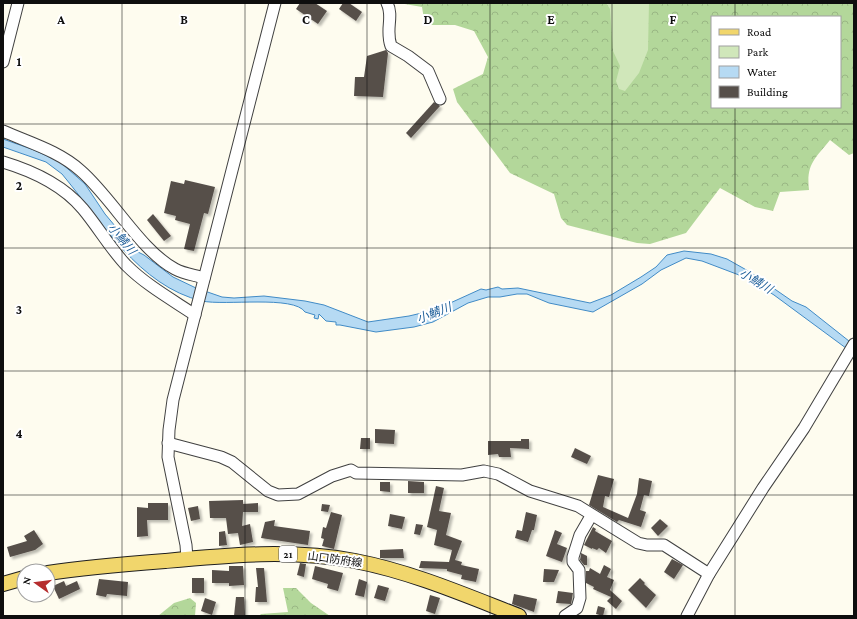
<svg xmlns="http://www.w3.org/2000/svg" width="857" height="619" viewBox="0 0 857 619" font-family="'Crimson Pro','Noto Sans JP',serif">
<defs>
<pattern id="forest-crowns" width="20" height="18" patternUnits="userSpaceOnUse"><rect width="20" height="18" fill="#b3d79a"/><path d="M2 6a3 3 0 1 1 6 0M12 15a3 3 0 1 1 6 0" fill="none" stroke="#99b784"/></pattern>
<filter id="shadow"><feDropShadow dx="2.5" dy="2.5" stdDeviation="1" flood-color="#0004"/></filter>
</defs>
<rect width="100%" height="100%" fill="#fefcef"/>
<g fill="url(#forest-crowns)" fill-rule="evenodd">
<path d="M399 3H854V153L849 155 830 140C815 159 806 164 809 190L780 192 773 211 755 207 720 188 686 233 650 244 637 243 567 225 561 218 554 194 510 173 457 102 453 89 483 74 488 57 474 31 455 25H425L422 7ZM712 17H840V107H712Z"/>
<polygon points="283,588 296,588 311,603 330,616 259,616 261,614 288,612"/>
<polygon points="190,598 196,603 195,616 158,616 174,603"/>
</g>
<polygon fill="#d0e7ba" points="606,3 649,3 648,50 639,73 625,91 619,89 616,81 620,66 613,51 610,9"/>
<path fill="#b6daf3" stroke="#418bc6" d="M3 139 34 150 60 162 85 184 105 214 136 251 144 255 173 277 196 288 222 297 234 298 264 296 305 301 324 305 368 322 409 316 426 312 448 304 481 289 486 290 498 287 502 289 518 288 590 303 611 295 641 277 656 267 667 255 684 251 711 254 727 259 750 272 792 301 806 307 854 345V354L774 295 747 278 702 261 686 258 661 270 642 284 593 312 549 303 527 294H517L500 297H488L468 303 433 322 414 327 376 332 340 325H336V322L326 321 319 314 318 319 314 318 315 315 305 312C294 295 225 306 202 301 139 286 101 221 62 174L46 162 3 147Z"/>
<g fill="#564f4a" filter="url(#shadow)">
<polygon points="300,3 315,3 327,11 318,24 296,9"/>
<polygon points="343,3 349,3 362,12 356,21 339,9"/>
<polygon points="386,50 388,53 383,97 354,96 355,77 364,77 367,56"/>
<polygon points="434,102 440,106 411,138 406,133"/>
<polygon points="185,180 215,187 208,214 204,213 194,251 184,249 190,224 175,220 176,216 164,213 171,181 184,184"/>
<polygon points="153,214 171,236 164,241 147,220"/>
<polygon points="375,429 395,430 394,444 375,443"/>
<polygon points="361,438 370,438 370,449 360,449"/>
<polygon points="521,439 529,439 529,449 510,448 511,457 499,457 498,454 488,455 488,441 521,441"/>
<polygon points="575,448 591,456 587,464 571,457"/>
<polygon points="598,475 614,479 609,497 605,496 603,507 628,518 637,494 639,478 652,481 649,496 644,495 640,510 646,512 641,527 619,520 617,522 589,505"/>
<polygon points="408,481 424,482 424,493 408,493"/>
<polygon points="380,482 390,482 390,492 380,491"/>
<polygon points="436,486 444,488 439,511 451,513 446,535 462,541 455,560 462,562 461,565 479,569 476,582 461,579 462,575 447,571 447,569 419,568 421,561 449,562 452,550 434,545 437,530 427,527"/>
<polygon points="243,500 243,504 258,503 258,512 243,512 242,526 250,524 253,542 240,545 238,533 228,534 226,518 210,518 209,501"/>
<polygon points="148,503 168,503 168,520 147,520 148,536 137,537 137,507 148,508"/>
<polygon points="322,504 330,505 328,512 321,511"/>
<polygon points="198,506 200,519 191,521 188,508"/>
<polygon points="331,512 342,515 334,549 322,546 324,539 321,538 323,527 326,528"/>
<polygon points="526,512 537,515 534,530 532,530 528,542 515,538 517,530 522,531"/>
<polygon points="390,514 405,517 402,529 388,526"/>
<polygon points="660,519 668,526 658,536 651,528"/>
<polygon points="275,520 274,526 310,531 308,545 261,538 265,522"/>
<polygon points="416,524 423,525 420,535 414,534"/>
<polygon points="593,527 596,529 595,531 612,541 606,553 599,548 597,550 592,548 592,549 584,545"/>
<polygon points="34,530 43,544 35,550 10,557 7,547 27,541 24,536"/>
<polygon points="555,530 562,533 557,544 567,548 562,562 546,556"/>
<polygon points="225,531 227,545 219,546 219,532"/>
<polygon points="403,549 404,558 380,558 380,550"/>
<polygon points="581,553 587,556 587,565 584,565 580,560"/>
<polygon points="672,559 683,565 674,579 664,572"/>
<polygon points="300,563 306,564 304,577 297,575"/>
<polygon points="604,565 611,569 607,577 614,580 610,590 622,601 616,609 607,601 611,597 593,589 594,587 586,583 586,571 589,571 590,568 600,574"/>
<polygon points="229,566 243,566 244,585 229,586 229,583 212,583 212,570 229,571"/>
<polygon points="315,566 343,573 338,591 327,588 328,584 312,579"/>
<polygon points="256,568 264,568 267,602 255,602 256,587 258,587"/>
<polygon points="544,569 559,570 554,582 543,582"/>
<rect x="192" y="578" width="12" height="15"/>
<polygon points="640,578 645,583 644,584 656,595 646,608 628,590"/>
<polygon points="99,579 128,582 127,596 107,594 106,597 96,595"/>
<polygon points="359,579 367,582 364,597 355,595"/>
<polygon points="64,581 66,586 77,581 80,589 59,599 53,586"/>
<polygon points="378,585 389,588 385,601 374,598"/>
<polygon points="558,591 573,593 571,604 556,603"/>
<polygon points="514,594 537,599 534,612 512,604"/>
<polygon points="430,595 440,598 435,614 426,611"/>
<polygon points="236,597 244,597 245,616 234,616"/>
<polygon points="205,598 216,602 212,615 201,611"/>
<polygon points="598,606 605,608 603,616 596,614"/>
</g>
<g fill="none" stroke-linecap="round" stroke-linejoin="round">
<defs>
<g id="minor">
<path d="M387 3C394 17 385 29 391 46L408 56 428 71 440 99"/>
<polyline points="3,62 18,3"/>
<path d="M3 131C30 143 59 151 81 171 112 198 141 251 175 269 184 274 195 275 204 278"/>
<path d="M3 162C33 171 63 185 83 209 98 227 110 248 126 265 146 285 171 299 195 315"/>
<polyline points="168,443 221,457 232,462 268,491 278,495 298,494 332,476 351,470 356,473 462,475 484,471 498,474 530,491 578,506 638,543 647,545 664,545 709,574"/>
<polyline points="187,559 186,545 168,457 169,430 173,400 275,3"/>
<polyline points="565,616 577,608 580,598 579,570 573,562 573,557 580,535 591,516"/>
<polyline points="687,616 709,574 763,488 804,428 854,344"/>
</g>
<g id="major">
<path d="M48 573C87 567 126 564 165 561 229 555 292 549 355 561 412 572 465 595 519 616"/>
<polyline points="3,584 24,578"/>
</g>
</defs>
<use href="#minor" stroke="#414141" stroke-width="13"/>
<use href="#major" stroke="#1f1f1f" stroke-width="16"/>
<use href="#minor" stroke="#fff" stroke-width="11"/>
<use href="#major" stroke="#f1d66c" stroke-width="14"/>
</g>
<path fill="none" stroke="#0e0e0e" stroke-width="1" stroke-opacity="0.55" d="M122 3V616M245 3V616M367 3V616M490 3V616M612 3V616M735 3V17M735 107V616M3 124H854M3 248H854M3 371H854M3 495H854"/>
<g text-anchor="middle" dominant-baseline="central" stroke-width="4" stroke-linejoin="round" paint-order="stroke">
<rect fill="#fff" stroke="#565656" stroke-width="1" x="279" y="546" width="18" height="16" rx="3"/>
<g font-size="10" font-weight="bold" fill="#0e0e0e">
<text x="288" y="554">21</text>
</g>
<g font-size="11" fill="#0e0e0e" stroke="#fff">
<text transform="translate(335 559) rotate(8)">山口防府線</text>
</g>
<g font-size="12" font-style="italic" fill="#1d5e99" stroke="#fff">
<text transform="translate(122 239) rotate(50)">小鯖川</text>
<text transform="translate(756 281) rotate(31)">小鯖川</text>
<text transform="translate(434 313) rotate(-21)">小鯖川</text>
</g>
</g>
<g font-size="13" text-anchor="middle" font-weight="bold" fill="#0e0e0e" stroke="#fff" stroke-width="4" stroke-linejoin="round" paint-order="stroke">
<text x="61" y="24">A</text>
<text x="184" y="24">B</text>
<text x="306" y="24">C</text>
<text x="428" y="24">D</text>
<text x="551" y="24">E</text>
<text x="673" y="24">F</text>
<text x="19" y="66">1</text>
<text x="19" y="190">2</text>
<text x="19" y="314">3</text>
<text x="19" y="438">4</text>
</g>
<rect width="857" height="619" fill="none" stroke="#0e0e0e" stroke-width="8"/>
<rect x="711" y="16" width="130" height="92" fill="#ffffff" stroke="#9f9f9f"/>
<rect x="719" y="29" width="20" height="6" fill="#f1d66c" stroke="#9f9f9f"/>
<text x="747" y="36" font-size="12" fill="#0e0e0e">Road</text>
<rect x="719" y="46" width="20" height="12" fill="#d0e7ba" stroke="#9f9f9f"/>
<text x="747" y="56" font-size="12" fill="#0e0e0e">Park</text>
<rect x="719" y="66" width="20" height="12" fill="#b6daf3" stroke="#9f9f9f"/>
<text x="747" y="76" font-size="12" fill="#0e0e0e">Water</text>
<rect x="719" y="86" width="20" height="12" fill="#564f4a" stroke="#9f9f9f"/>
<text x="747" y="96" font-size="12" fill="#0e0e0e">Building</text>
<g transform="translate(36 583) rotate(284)"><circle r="19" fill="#ffffff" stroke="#9f9f9f"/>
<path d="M0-3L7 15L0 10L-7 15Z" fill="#b62d2e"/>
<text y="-6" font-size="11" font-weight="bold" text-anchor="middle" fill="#0e0e0e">N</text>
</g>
</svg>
